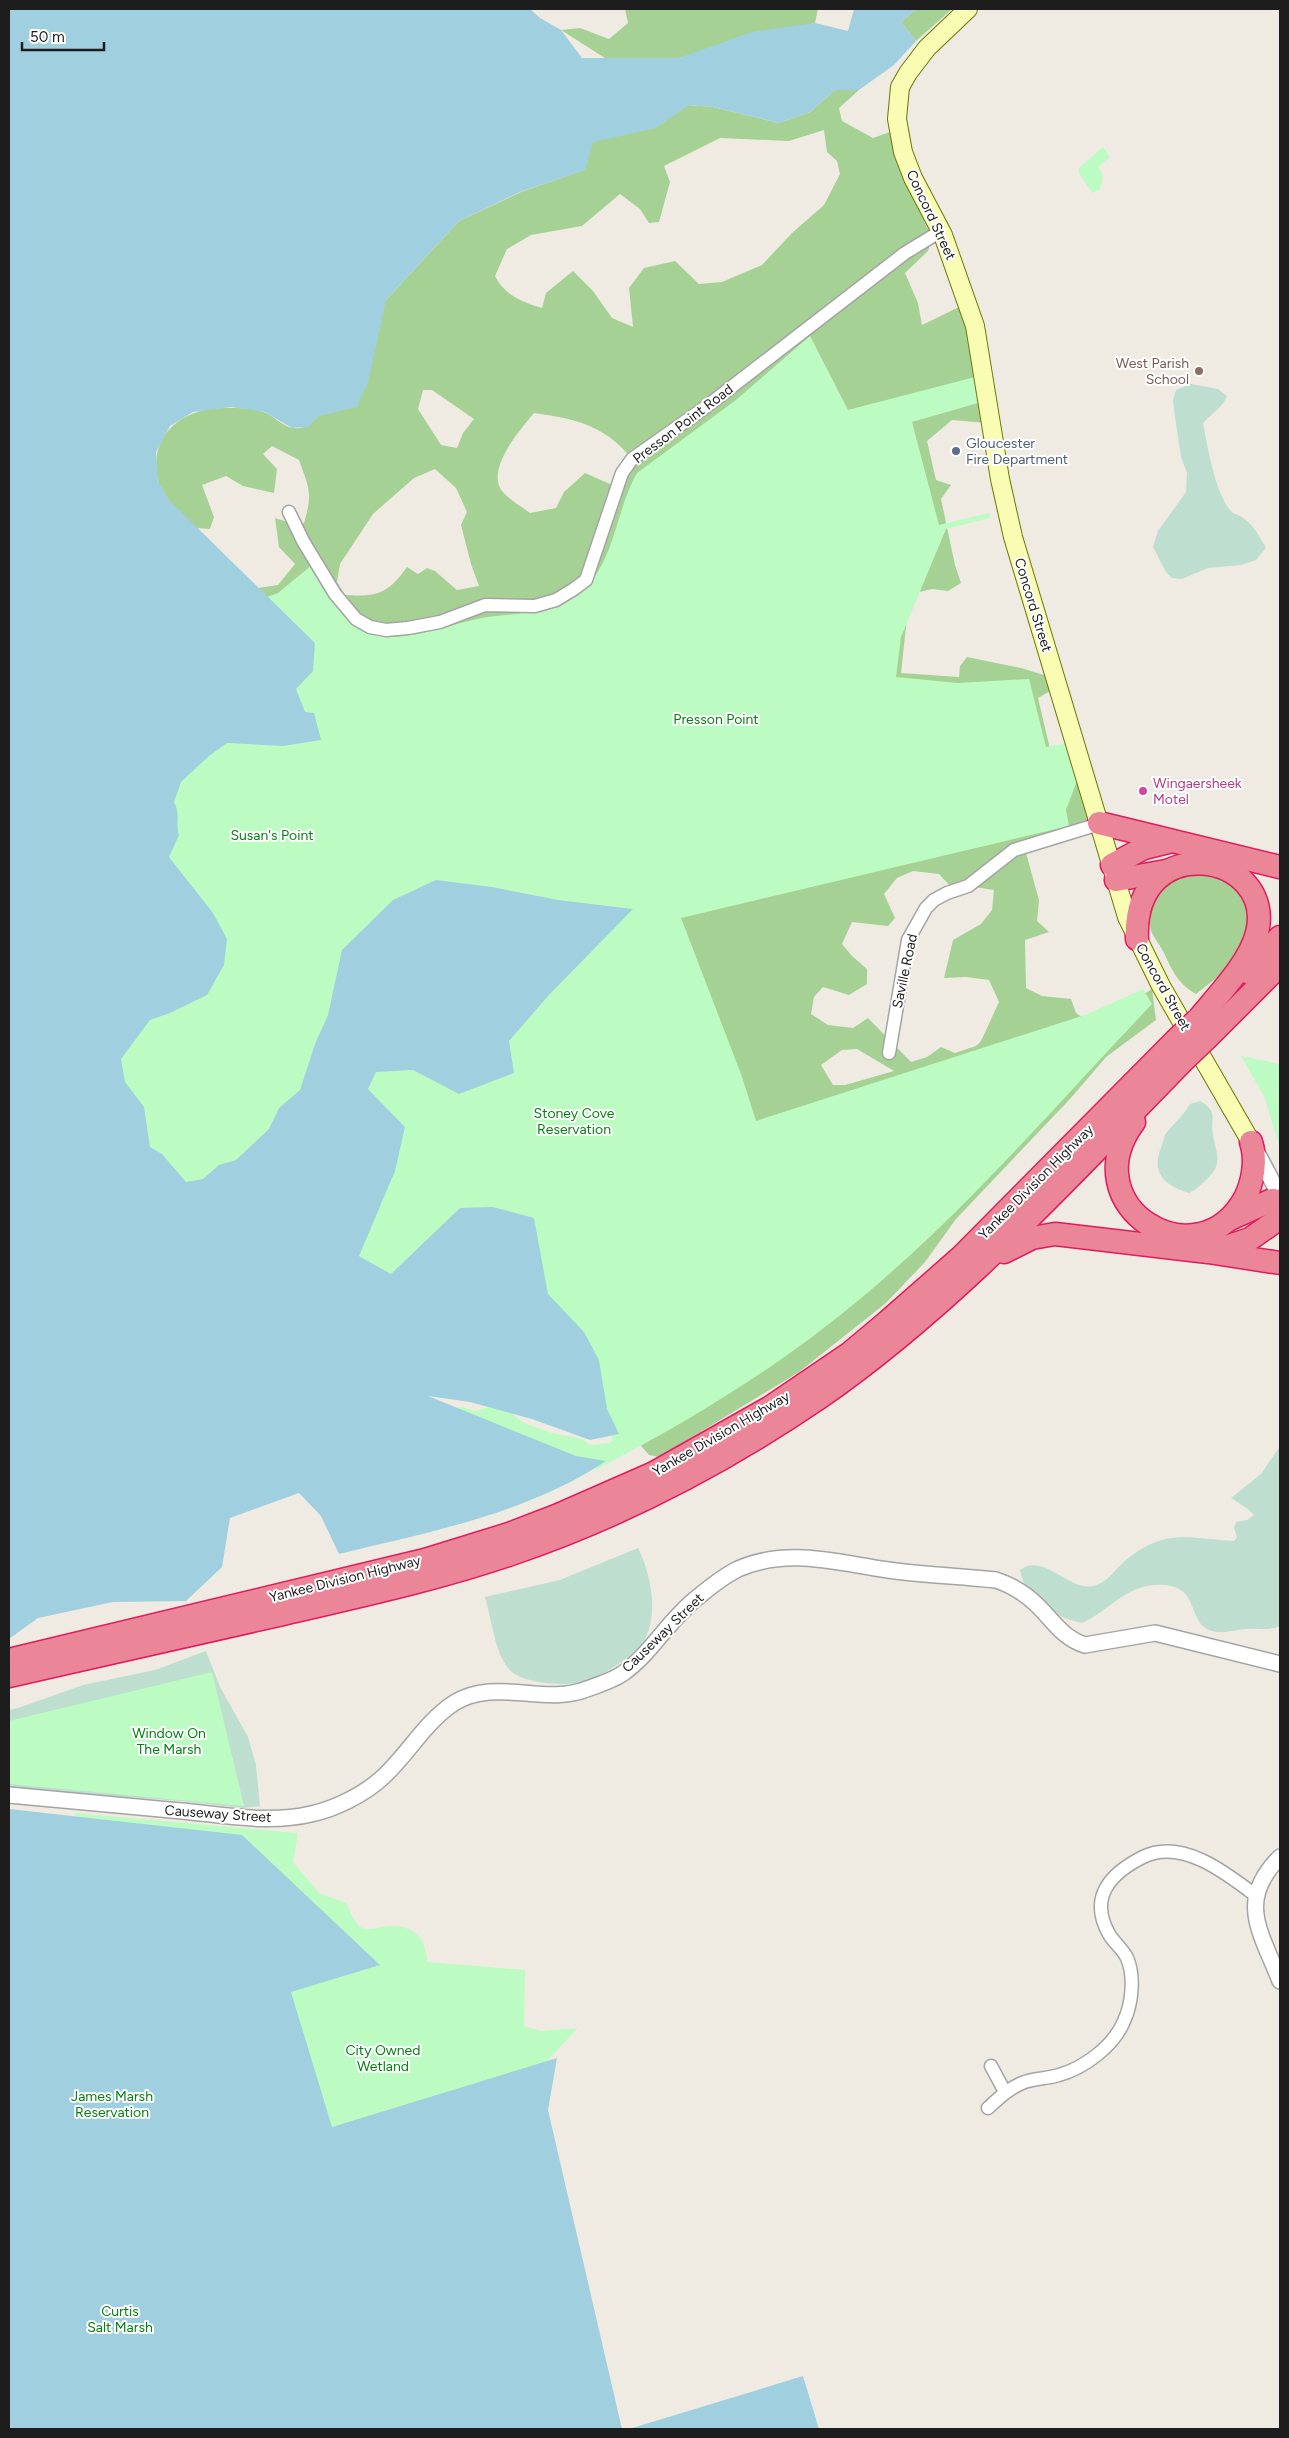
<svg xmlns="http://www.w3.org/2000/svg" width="1289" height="2438" viewBox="0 0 1289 2438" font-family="Figtree,sans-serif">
<rect width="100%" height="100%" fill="#efebe2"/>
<g fill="#a6d195" fill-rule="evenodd">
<polygon points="625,9 818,9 815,23 679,58 608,60 561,30 580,28 609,39 628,23"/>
<polygon points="916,9 952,9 916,41 901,22"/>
<path d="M835 90H859L839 108 842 121 873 138 890 132 906 181 932 238 928 251 905 273 918 303 922 325 961 306 980 370 986 423 952 420 927 441 936 480 951 485 941 499 955 565 961 583 948 591 932 589 915 593 908 608 901 673 959 677 960 666 967 657 1021 668 1047 676 1052 690 1038 698 1050 749 1072 748 1091 820 1087 832 1026 853 1039 900 1037 921 1049 932 1025 940 1026 988 1042 996 1071 999 1076 1013 1086 1020 1138 998 1152 989 1156 1020 1106 1057 1070 1099 956 1219 925 1262 886 1303 799 1372 659 1457 649 1455 637 1441 258 588 278 585 295 564 279 547 275 518 297 525 304 523C313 493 309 488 299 460L272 446 263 454 277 469 274 493 243 486 226 476 202 485 214 517 210 529 196 528C183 514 163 499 158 480 147 431 188 405 232 408 242 408 257 409 266 413 275 417 284 427 293 428 305 430 311 423 319 416L386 300 459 221 521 192 584 170 592 142 689 105 713 107 779 123 810 112ZM824 130 827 152 837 161 840 174 824 205 792 233 762 265 722 282 699 284 675 261 644 268 629 288 633 327 612 318 593 291 573 271 546 293 542 308C521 302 505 295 495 276L507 249 531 235 582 226 620 194 640 209 649 223 659 222 670 182 664 166 720 138 789 141ZM423 390H432L474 419 463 433 457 448 441 445 418 409ZM534 413C578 419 610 427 636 465L627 475 625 486 618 490 610 484 585 473 564 492 556 508 530 513C522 507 505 497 500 488 489 465 520 430 534 413ZM435 469 456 488 467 512 461 525 471 564 479 586 457 590 435 571 427 568 418 574 407 567C388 594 377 597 345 595L337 582 340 564 373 514 414 478ZM913 871 939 874 951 887 968 886 994 890 992 910 981 924 953 940 944 978 966 977 989 980 999 1002 981 1041 976 1046 955 1053 941 1047 927 1057 911 1062 868 1018 853 1028 828 1025 811 1014 814 997 823 987 849 995 867 984V969L852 956 842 944 852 922 888 926 895 918 884 894 897 878ZM857 1049 894 1071 845 1085H833L821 1065 842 1050Z"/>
<path d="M1186 871 1204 876 1218 875 1241 893 1249 915V933L1229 968 1196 994C1178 984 1172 970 1164 953 1161 946 1155 940 1152 933 1141 907 1166 883 1186 871Z"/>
</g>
<g fill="#beded0">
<path d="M1191 384 1218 389 1227 396C1222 408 1212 413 1203 423 1207 445 1216 497 1232 512 1234 514 1239 515 1242 517 1253 524 1260 537 1266 548L1256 560 1241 565 1208 568 1182 579 1172 578 1166 572 1153 547 1158 531 1186 492 1187 473 1181 457 1175 417 1173 400 1176 390Z"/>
<path d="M1200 1101C1219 1112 1210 1118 1213 1135 1217 1157 1224 1163 1205 1181 1199 1186 1196 1190 1189 1193 1164 1185 1150 1173 1162 1145 1164 1140 1164 1135 1168 1131 1176 1121 1184 1115 1190 1104Z"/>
<path d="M1280 1446V1626C1270 1631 1257 1628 1246 1629 1233 1630 1222 1635 1209 1630 1186 1620 1201 1582 1155 1585 1126 1586 1107 1612 1082 1623 1054 1617 1026 1601 1020 1570 1044 1552 1068 1591 1093 1586 1109 1582 1115 1569 1126 1560 1164 1528 1189 1538 1234 1541L1237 1537 1234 1528 1236 1522 1247 1520 1254 1515 1248 1509 1231 1498 1261 1474Z"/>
<path d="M638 1548C651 1575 658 1610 646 1637 640 1654 595 1681 578 1683 561 1686 520 1683 509 1669 494 1651 492 1620 485 1597L560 1580Z"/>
<polygon points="206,1651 220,1687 248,1737 256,1765 260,1806 243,1808 181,1801 9,1789 9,1710 21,1707 83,1685 155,1670"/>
</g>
<g fill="#bcfcc2">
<path d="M1103 147 1110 157 1098 167C1104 176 1104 180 1099 190L1092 193 1079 173V168Z"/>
<path d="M810 336 848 410 975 377 978 403 912 422 939 525 989 513 990 518 946 529 901 637 896 677 958 683 1029 679 1046 747 1067 743 1078 778 1066 810 1069 826 681 918 741 1074 756 1121 1085 1015 1143 989 1152 1004C1057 1104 966 1211 860 1299 780 1366 690 1421 597 1469L558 1456 445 1410 462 1407 476 1411 489 1407 506 1409 524 1423 552 1433 582 1439 590 1445 609 1443 613 1440 607 1430 400 1286 204 1196 137 1144 113 1043 169 870 170 799 249 604 278 593 312 565C325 586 338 619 363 630 400 646 436 628 473 620 511 611 554 618 584 589 616 558 616 509 637 473L736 400Z"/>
<polygon points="1241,1056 1280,1064 1280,1148 1264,1096"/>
<polygon points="212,1672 244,1806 9,1784 9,1721"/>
<path d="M75 1813 298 1833 293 1862 319 1893 346 1903C350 1910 355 1926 363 1928 372 1931 382 1926 391 1926 414 1925 427 1940 427 1962L525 1970 524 2026 541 2031 578 2028 502 2108 9 2429 90 1998Z"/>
</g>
<g fill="#a0d0df">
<path d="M9 9H530L540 18 561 30 582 58H679L752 32 815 23 848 31 854 9H916L901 22 916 41 894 65 859 90H835L810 112 779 123 713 107 689 105 656 128 593 142 585 170 520 192 459 221 386 300 368 382 357 407 319 416 308 427 292 428 265 412 231 407 193 412 170 426 156 452 158 481 169 500 315 643 313 671 296 689 305 712 314 713 321 740 283 746 227 743 209 756 181 782 174 802C181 815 175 822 179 835L169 857 213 913 227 939 224 965 207 995 170 1013 150 1020 121 1059 125 1082 144 1107 150 1147 162 1154 186 1182 203 1179 219 1165 236 1160 269 1129 279 1108 300 1090 315 1044 328 1015 342 950 393 900 436 880 492 887 558 900 633 909 549 995 509 1041 514 1073 459 1094 413 1070 376 1072 368 1089 405 1127 395 1171 359 1256 391 1274 460 1208 493 1207 534 1218 548 1294 584 1332 599 1360 607 1409 619 1434 590 1440 532 1419 470 1402 428 1396 576 1456 606 1461C528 1513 430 1532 339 1554L321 1516 299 1493 230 1518 222 1567 186 1601 113 1602 38 1618 9 1639Z"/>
<polygon points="9,1809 242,1835 380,1965 291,1992 332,2127 557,2058 548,2110 622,2429 9,2429"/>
<polygon points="803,2376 819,2429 629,2429"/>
</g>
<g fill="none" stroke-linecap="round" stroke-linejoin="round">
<defs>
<g id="minor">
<polyline points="289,512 303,541 335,594 356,619 370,627 386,630 408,628 440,622 485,605 535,606 556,600 574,589 586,580 622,473 632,459 707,406 905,253 941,231"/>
<polyline points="889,1053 908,940 926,908 934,900 947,893 968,886 1014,850 1099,824"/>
<polyline points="991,2066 1005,2092"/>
<path d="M988 2108C999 2098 1008 2089 1022 2083 1033 2078 1047 2079 1059 2075 1084 2068 1114 2046 1124 2021 1132 2004 1135 1976 1127 1958 1123 1949 1114 1943 1109 1934 1088 1897 1111 1873 1143 1857 1181 1838 1225 1872 1255 1895"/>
</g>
<g id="tertiary">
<polyline points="1255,1149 1280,1196"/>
<path d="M9 1795C66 1800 124 1806 182 1811 225 1815 269 1824 311 1814 335 1809 365 1794 383 1777 408 1754 425 1722 454 1703 495 1677 544 1706 587 1689 598 1685 611 1681 622 1674 652 1653 669 1619 698 1597 710 1587 724 1576 738 1569 788 1547 837 1563 888 1570 924 1575 960 1576 996 1580 1011 1585 1026 1594 1038 1606 1053 1621 1064 1639 1085 1645L1155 1633 1280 1664"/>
<path d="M1280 1857C1236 1901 1261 1932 1280 1981"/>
</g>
<polyline id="secondary" points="968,9 927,48 908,73 900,87 897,119 903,152 913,178 943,235 975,326 1000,479 1013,537 1127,917 1161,986 1251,1142"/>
<g id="motorway">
<polyline points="1099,823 1280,867"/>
<polyline points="1112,865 1144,848 1168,842"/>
<polyline points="1116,880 1166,871"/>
<path d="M1137 939C1132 827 1277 852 1257 933 1250 962 1219 994 1200 1017"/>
<polyline points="1246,972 1280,937"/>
<polyline points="1208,1037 1280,965"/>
<path d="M1134 1122C1071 1207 1198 1284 1245 1198 1253 1182 1257 1160 1251 1142"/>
<polyline points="1230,1219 1272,1200 1280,1201"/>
<polyline points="1214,1251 1250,1239 1280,1218"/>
<polyline points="1004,1252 1032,1238 1055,1234 1208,1252 1280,1263"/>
<polyline points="9,1660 425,1560 509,1534 556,1516 654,1473 769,1408 850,1353 887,1322 961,1257 1175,1041"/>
<path d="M9 1676C100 1655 191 1635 283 1614 360 1596 439 1579 514 1553 622 1516 725 1462 819 1398 956 1303 1069 1177 1185 1059"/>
</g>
</defs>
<use href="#minor" stroke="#a4a4a4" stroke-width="15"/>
<use href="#tertiary" stroke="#a4a4a4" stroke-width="18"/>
<use href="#secondary" stroke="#6a7800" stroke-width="20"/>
<use href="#motorway" stroke="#e11b5d" stroke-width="25"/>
<use href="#minor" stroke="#fff" stroke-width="12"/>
<use href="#tertiary" stroke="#fff" stroke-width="15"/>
<use href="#secondary" stroke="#f8fdb3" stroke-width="18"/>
<use href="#motorway" stroke="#eb8598" stroke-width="22"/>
<defs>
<g id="motorway-bridge">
<polyline points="1175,1041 1197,1020"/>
<polyline points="1185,1059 1208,1037"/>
</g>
</defs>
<use href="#motorway-bridge" stroke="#e11b5d" stroke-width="25" stroke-linecap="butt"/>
<use href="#motorway-bridge" stroke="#eb8598" stroke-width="22"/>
</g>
<circle fill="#8d6e63" stroke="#fff" stroke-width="2" cx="1199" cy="371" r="5"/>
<circle fill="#5c6f8a" stroke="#fff" stroke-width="2" cx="956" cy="451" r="5"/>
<circle fill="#d1479c" stroke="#fff" stroke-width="2" cx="1143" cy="791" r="5"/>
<g text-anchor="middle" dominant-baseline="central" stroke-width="4" stroke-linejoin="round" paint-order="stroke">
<g font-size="14" fill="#1d1d1d" stroke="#fff">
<text transform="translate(931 215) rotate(65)">Concord Street</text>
<text transform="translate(683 424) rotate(-37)">Presson Point Road</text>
<text transform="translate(1033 605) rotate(73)">Concord Street</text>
<text transform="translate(905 971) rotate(-78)">Saville Road</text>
<text transform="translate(1163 987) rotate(61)">Concord Street</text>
<text transform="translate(1036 1182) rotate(-45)">Yankee Division Highway</text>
<text transform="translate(721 1434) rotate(-30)">Yankee Division Highway</text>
<text transform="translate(345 1579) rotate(-14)">Yankee Division Highway</text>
<text transform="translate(663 1633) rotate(-44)">Causeway Street</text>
<text transform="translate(218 1814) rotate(4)">Causeway Street</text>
</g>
<g font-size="14" fill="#785e54" stroke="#fff" text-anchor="end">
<text x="1189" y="363">West Parish<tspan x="1189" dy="16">School</tspan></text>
</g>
<g font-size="14" fill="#4e5e75" stroke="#fff" text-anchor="start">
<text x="966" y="443">Gloucester<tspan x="966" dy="16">Fire Department</tspan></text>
</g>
<g font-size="14" fill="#068111" stroke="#fff">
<text x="716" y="719">Presson Point</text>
<text x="272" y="835">Susan's Point</text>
<text x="574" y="1113">Stoney Cove<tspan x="574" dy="16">Reservation</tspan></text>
<text x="169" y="1733">Window On<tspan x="169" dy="16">The Marsh</tspan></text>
<text x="383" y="2050">City Owned<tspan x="383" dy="16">Wetland</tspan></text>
<text x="112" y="2096">James Marsh<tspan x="112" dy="16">Reservation</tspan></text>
<text x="120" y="2311">Curtis<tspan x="120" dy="16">Salt Marsh</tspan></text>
</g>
<g font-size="14" fill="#b23c85" stroke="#fff" text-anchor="start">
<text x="1153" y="783">Wingaersheek<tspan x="1153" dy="16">Motel</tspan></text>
</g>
</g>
<rect width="1289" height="2438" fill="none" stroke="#1d1d1d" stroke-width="20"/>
<path d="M22 42v8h82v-8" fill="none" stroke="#1d1d1d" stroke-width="2.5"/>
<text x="30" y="42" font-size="15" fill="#1d1d1d" stroke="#ffffff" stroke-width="4" paint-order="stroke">50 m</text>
</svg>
